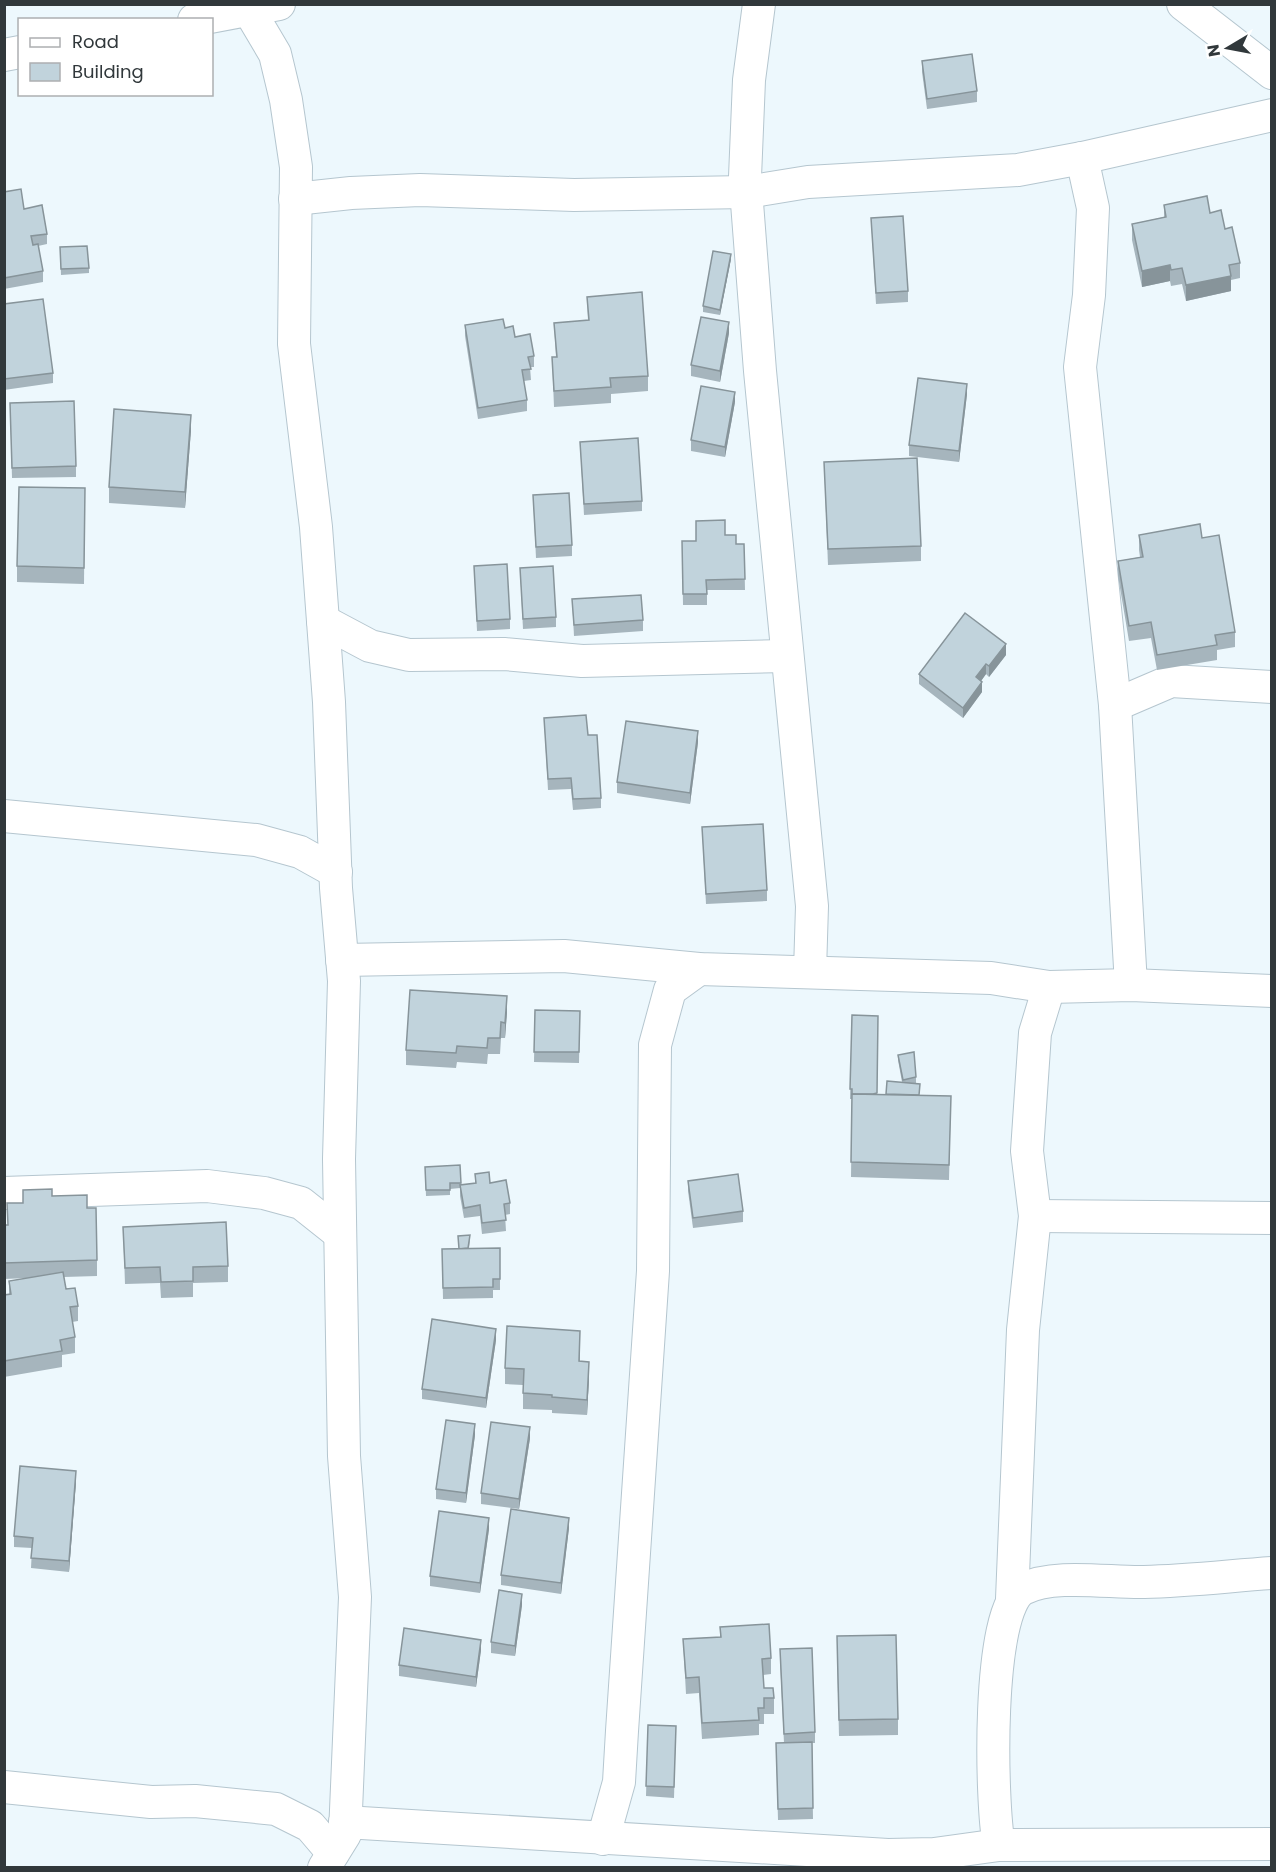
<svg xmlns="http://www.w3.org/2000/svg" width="1276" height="1872" viewBox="0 0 1276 1872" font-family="Poppins,sans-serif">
<rect width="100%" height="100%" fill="#edf8fd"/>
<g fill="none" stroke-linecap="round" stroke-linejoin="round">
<defs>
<g id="minor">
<polyline points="759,4 749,80 745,177 760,371 812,906 810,971"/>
<polyline points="1183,4 1272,73"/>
<polyline points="249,10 275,54 286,100 296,167 294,344 316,527 329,702 336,888 344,981 339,1159 344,1456 355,1597 345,1834 324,1868"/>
<polyline points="194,20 279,4"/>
<polyline points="4,55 20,52"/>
<polyline points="1082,158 1093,208 1089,295 1080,367 1115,705 1131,985"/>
<polyline points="295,199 351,193 420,190 574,195 746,192 808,182 1018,170 1082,158 1272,115"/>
<polyline points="323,621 370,646 409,655 504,654 582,661 787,656"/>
<polyline points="1115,705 1171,681 1272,687"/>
<polyline points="4,816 256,840 300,852 336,872"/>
<polyline points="342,960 564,956 699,969 991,978 1049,987 1131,985 1272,991"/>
<polyline points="4,1193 207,1186 264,1193 301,1203 340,1234"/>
<polyline points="1035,1216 1272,1218"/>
<polyline points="1012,1599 1023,1330 1035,1216 1027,1151 1035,1033 1049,987"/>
<polyline points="4,1787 151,1802 195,1801 276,1809 310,1826 333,1853"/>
<polyline points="345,1822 888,1855 934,1854 999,1845 1272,1844"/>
<polyline points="603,1839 619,1782 622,1731 653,1271 655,1045 670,990 699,969"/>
<path d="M999 1845C991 1805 986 1609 1023 1589 1054 1573 1110 1583 1144 1582 1187 1581 1229 1576 1272 1573"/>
</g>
</defs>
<use href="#minor" stroke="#b5c6cf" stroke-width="34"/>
<use href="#minor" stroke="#fff" stroke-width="32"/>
</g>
<g fill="#a6b5bd">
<polygon points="922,61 977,91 977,102 927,109 922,72"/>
<polygon points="4,192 24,209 47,234 47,244 38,246 43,271 43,282 4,289"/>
<polygon points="1164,205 1210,213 1225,229 1240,263 1240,278 1231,280 1231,291 1186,301 1182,284 1171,286 1170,281 1142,287 1132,240 1132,224 1164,217"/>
<polygon points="871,218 908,291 908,302 876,304"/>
<polygon points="1270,234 1272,234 1272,252 1270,245"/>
<polygon points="60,247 89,268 89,273 61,275"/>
<polygon points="731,259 720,315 703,312 703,306"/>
<polygon points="587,297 648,376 648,391 611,394 611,403 554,407 552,357 556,357 554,323 588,321"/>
<polygon points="4,304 53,373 53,383 4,390"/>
<polygon points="465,325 505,328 534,356 534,367 530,367 531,380 524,381 527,400 527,411 478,419 465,336"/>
<polygon points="729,333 720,382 691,376 691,365"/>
<polygon points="967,394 959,462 909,456 909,445"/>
<polygon points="735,402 725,457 691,451 691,440"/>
<polygon points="10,403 76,466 76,477 12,478"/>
<polygon points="191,430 185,508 109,503 109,487"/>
<polygon points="580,442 642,501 642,511 584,515"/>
<polygon points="824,462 921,546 921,561 828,565"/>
<polygon points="85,488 84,584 17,582 17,566"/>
<polygon points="533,495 572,545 572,556 536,558"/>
<polygon points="725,535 736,544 744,544 745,590 707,590 707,605 683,605 682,541 696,541"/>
<polygon points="1139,535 1202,538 1235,632 1235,647 1217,650 1217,660 1157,670 1151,638 1129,641 1118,576 1118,561 1140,557 1139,550"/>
<polygon points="474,566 510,619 510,629 477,631"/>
<polygon points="520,568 556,617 556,627 523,629"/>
<polygon points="572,599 643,620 643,631 574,636"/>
<polygon points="1006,655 989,677 986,674 981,681 982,692 963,718 919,684 919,674"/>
<polygon points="544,718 588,735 601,798 601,808 573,810 571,789 548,790"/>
<polygon points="698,742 690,804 617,793 617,782"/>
<polygon points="702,827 767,890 767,901 706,904"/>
<polygon points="535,1010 580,1011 579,1063 534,1062"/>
<polygon points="507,1012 505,1038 501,1038 500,1054 488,1054 487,1064 457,1062 456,1068 406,1065 406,1050"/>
<polygon points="852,1015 878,1016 877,1094 886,1094 902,1082 898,1060 898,1055 916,1077 916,1083 914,1083 919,1095 951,1096 949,1180 851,1177 852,1099 850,1099"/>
<polygon points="460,1165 461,1185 475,1183 475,1174 490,1183 510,1203 510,1214 505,1215 506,1231 482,1234 480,1216 464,1218 460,1196 460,1188 450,1189 450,1195 426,1196 425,1167"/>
<polygon points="688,1181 743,1211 743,1222 693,1228 688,1191"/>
<polygon points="23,1190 52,1196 87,1208 97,1260 97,1276 64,1277 66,1289 78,1306 78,1321 72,1322 75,1337 75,1353 62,1355 62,1367 4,1377 4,1295 9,1295 9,1281 28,1278 4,1279 4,1225 8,1225 23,1203"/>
<polygon points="123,1227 228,1266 228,1282 193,1283 193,1297 161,1298 160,1283 125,1284"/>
<polygon points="470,1240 469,1248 500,1248 500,1290 493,1290 493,1298 443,1299 442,1249 458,1249"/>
<polygon points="496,1340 486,1408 422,1399 422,1389"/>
<polygon points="580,1347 580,1362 589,1378 587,1415 552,1413 552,1410 523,1409 523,1385 505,1384 505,1368"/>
<polygon points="475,1435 466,1503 436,1499 436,1489"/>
<polygon points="530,1438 519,1509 481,1504 481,1493"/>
<polygon points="76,1482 69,1572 31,1568 32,1548 14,1547 14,1536"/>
<polygon points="569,1528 561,1594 501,1585 501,1575"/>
<polygon points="489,1529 480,1593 430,1586 430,1576"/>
<polygon points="522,1605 515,1656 491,1653 491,1642"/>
<polygon points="720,1627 771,1658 771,1674 763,1675 764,1688 774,1698 774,1714 764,1714 764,1724 759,1724 759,1735 702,1739 699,1693 686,1694 683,1639 720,1637"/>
<polygon points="481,1650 476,1687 399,1676 399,1665"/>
<polygon points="837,1652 898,1719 898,1735 839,1736"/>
<polygon points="780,1660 815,1732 815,1743 812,1743 813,1819 778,1820 776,1743 784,1743"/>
<polygon points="648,1725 676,1726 674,1798 646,1796"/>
</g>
<g fill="#87949a">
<polygon points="731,254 731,259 720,315 720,310"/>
<polygon points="1170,265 1170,281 1142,287 1142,271"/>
<polygon points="1231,276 1231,291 1186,301 1186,285"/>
<polygon points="729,322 729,333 720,382 720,371"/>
<polygon points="967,384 967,394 959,462 959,451"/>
<polygon points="735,392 735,402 725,457 725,447"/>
<polygon points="191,415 191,430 185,508 185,492"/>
<polygon points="1006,644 1006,655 989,677 989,666"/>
<polygon points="986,664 986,674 976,688 976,677"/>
<polygon points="982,682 982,692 963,718 963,708"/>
<polygon points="698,731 698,742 690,804 690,793"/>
<polygon points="507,996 507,1012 505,1038 505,1023"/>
<polygon points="496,1329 496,1340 486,1408 486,1398"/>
<polygon points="589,1362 589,1378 587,1415 587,1400"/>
<polygon points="475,1424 475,1435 466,1503 466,1493"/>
<polygon points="530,1427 530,1438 519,1509 519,1499"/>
<polygon points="76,1471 76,1482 69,1572 69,1561"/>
<polygon points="489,1518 489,1529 480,1593 480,1583"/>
<polygon points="569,1518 569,1528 561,1594 561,1583"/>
<polygon points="522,1594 522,1605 515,1656 515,1646"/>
<polygon points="481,1640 481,1650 476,1687 476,1677"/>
</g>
<g fill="#c1d3dc" stroke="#87949a" stroke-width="1.5">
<polygon points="972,54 977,91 927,99 922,61"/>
<polygon points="21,189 24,209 42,205 47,234 31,236 33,245 38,244 43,271 4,278 4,192"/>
<polygon points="1207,196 1210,213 1221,210 1225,229 1232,227 1240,263 1229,265 1231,276 1186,285 1182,268 1171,270 1170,265 1142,271 1132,224 1166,217 1164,205"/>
<polygon points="903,216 908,291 876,293 871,218"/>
<polygon points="87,246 89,268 61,269 60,247"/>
<polygon points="713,251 731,254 720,310 703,306"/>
<polygon points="642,292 648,376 610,378 611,387 554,391 552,357 557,357 554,323 589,320 587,297"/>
<polygon points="43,299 53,373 4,379 4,304"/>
<polygon points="701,317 729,322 720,371 691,365"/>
<polygon points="503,319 505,328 513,326 515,337 530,334 534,356 528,357 531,369 522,370 527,400 478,408 465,325"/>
<polygon points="918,378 967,384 959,451 909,445"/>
<polygon points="701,386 735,392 725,447 691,440"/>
<polygon points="74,401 76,466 12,468 10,403"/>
<polygon points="114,409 191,415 185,492 109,487"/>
<polygon points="638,438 642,501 584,504 580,442"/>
<polygon points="917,458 921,546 828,549 824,462"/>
<polygon points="19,487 85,488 84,568 17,566"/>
<polygon points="569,493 572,545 536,547 533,495"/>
<polygon points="725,520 725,535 736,535 736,544 744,544 745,579 706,580 707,594 683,594 682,541 696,541 696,521"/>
<polygon points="1200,524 1202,538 1219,535 1235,632 1215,635 1217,645 1157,655 1151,622 1129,626 1118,561 1143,557 1139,535"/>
<polygon points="507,564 510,619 477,621 474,566"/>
<polygon points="553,566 556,617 523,619 520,568"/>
<polygon points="641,595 643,620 574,625 572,599"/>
<polygon points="965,613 1006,644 989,666 986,664 976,677 982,682 963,708 919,674"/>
<polygon points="586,715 588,735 597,735 601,798 573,799 571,778 548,779 544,718"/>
<polygon points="626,721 698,731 690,793 617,782"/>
<polygon points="763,824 767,890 706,894 702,827"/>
<polygon points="410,990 507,996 505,1023 501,1022 500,1038 488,1038 487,1048 457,1046 456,1053 406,1050"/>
<polygon points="535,1010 580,1011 579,1052 534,1052"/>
<polygon points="852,1015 878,1016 877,1093 873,1094 852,1094 852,1095 852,1089 850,1089"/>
<polygon points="914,1052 916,1077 903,1080 898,1055"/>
<polygon points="887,1081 920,1084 919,1095 886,1094"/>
<polygon points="852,1094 951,1096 949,1165 851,1162"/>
<polygon points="460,1165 461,1183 450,1183 450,1190 426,1190 425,1167"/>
<polygon points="489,1172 490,1183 506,1180 510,1203 504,1204 506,1220 482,1223 480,1205 464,1208 460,1185 476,1183 475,1174"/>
<polygon points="738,1174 743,1211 693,1218 688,1181"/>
<polygon points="52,1189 52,1196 87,1195 87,1208 96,1208 97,1260 4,1263 4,1225 8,1225 7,1203 23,1203 23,1190"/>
<polygon points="226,1222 228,1266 193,1267 193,1281 161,1282 160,1267 125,1268 123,1227"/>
<polygon points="470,1235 468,1248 459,1249 458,1236"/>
<polygon points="500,1248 500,1279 493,1279 493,1287 443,1288 442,1249"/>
<polygon points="63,1272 66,1289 75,1288 78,1306 70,1307 75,1337 60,1340 62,1351 4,1361 4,1295 11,1294 9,1281"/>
<polygon points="432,1319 496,1329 486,1398 422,1389"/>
<polygon points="507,1326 580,1331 579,1361 589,1362 587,1400 552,1397 552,1395 523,1393 524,1369 505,1368"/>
<polygon points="446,1420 475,1424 466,1493 436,1489"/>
<polygon points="491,1422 530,1427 519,1499 481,1493"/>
<polygon points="20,1466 76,1471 69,1561 31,1558 33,1538 14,1536"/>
<polygon points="511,1509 569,1518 561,1583 501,1575"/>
<polygon points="439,1511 489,1518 480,1583 430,1576"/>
<polygon points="499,1590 522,1594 515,1646 491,1642"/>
<polygon points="769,1624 771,1658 762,1659 764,1688 773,1688 774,1698 764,1698 764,1708 758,1708 759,1720 702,1723 699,1677 686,1678 683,1639 721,1637 720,1627"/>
<polygon points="404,1628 481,1640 476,1677 399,1665"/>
<polygon points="896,1635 898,1719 839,1720 837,1636"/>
<polygon points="812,1648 815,1732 784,1734 780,1649"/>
<polygon points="648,1725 676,1726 674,1787 646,1786"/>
<polygon points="812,1742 813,1808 778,1809 776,1743"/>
</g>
<rect width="1276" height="1872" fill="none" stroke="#31383b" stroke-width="12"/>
<rect x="18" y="18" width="195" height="78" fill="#ffffff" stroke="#adafb1" stroke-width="1.5"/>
<rect x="30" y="38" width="30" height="9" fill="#ffffff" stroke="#adafb1" stroke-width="1.5"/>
<text x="72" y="48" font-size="18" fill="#31383b">Road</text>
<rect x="30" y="63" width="30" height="18" fill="#c1d3dc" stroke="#adafb1" stroke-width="1.5"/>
<text x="72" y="78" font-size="18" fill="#31383b">Building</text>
<g transform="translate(1228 48) rotate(260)" stroke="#ffffff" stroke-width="4.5" paint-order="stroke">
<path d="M0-4.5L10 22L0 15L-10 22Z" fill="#31383b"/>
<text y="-9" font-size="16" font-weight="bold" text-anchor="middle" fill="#31383b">N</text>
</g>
</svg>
